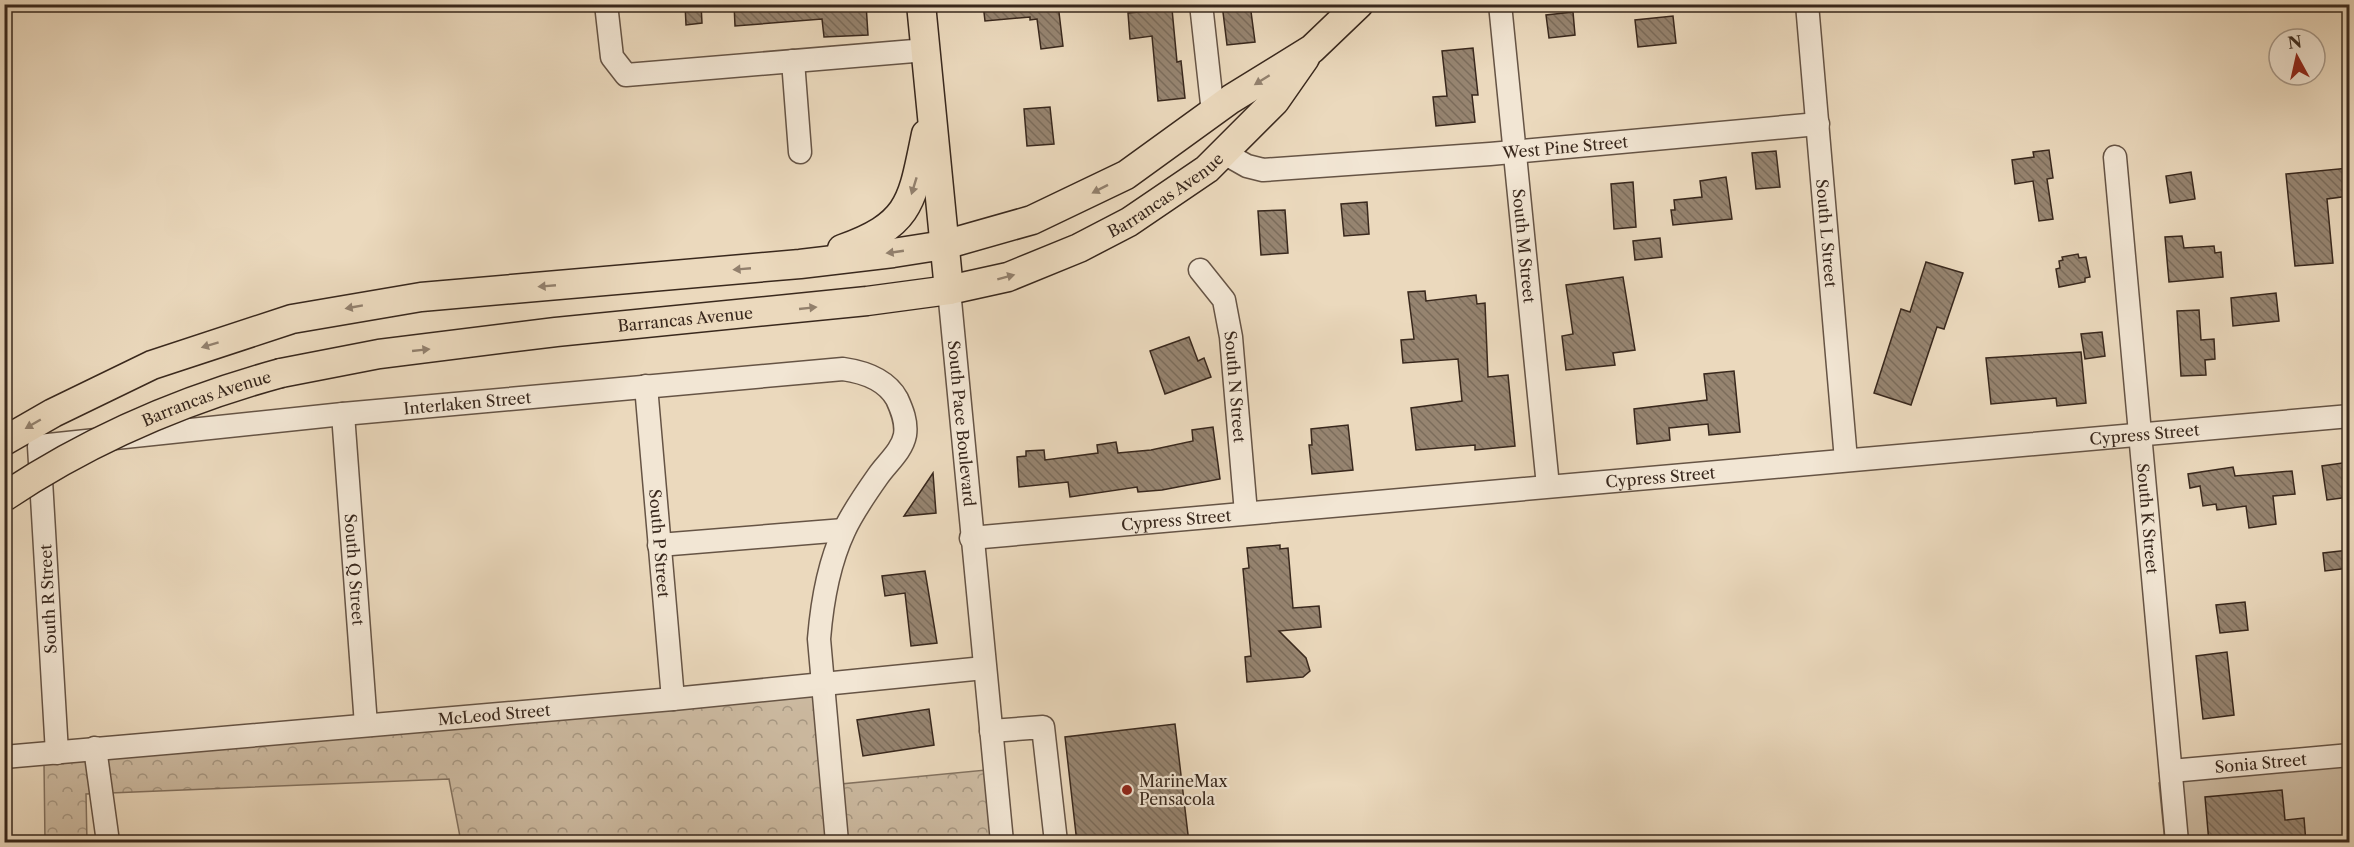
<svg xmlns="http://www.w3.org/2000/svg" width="2354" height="847" viewBox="0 0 2354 847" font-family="'Libre Caslon Text',serif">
<defs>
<pattern id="forest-crowns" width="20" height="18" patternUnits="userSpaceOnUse" patternTransform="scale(1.5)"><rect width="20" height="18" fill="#cdbba2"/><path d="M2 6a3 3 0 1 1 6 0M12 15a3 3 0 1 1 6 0" fill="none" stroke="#a79883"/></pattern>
<pattern id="building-back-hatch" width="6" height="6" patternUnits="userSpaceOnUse" patternTransform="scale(1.5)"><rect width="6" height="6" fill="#968470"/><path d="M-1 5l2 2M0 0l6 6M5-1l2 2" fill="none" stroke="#7b6c5b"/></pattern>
</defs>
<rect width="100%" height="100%" fill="#ebd9bd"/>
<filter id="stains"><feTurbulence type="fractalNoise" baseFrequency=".00333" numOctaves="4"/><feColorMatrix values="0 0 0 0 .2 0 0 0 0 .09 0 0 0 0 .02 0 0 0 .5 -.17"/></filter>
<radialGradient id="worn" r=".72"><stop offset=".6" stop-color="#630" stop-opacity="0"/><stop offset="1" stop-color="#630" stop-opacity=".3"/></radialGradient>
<polygon fill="#cdbba2" stroke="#837260" stroke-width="1.5" points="2349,766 2349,842 2165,842 2159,783"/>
<g fill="url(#forest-crowns)" stroke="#837260" stroke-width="1.5">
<polygon points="814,696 828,842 461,842 449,779 86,794 87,842 45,842 44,764"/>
<polygon points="986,770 993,842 846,842 841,784"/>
</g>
<g fill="url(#building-back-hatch)" stroke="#39281d" stroke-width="1.5">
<polygon points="685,4 701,4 702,23 686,25"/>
<polygon points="734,4 866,4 868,35 824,37 822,19 735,26"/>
<polygon points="983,4 1058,4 1063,46 1041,49 1037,19 1030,20 1030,17 985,21"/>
<polygon points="1222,4 1250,4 1255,42 1227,45"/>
<polygon points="1172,9 1177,62 1181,61 1185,98 1158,101 1152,36 1130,39 1128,13"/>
<polygon points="1573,12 1575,35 1549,38 1546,15"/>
<polygon points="1673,16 1676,43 1638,47 1635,20"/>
<polygon points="1473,48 1478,95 1472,95 1475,122 1436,126 1433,97 1447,96 1442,51"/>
<polygon points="1050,107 1054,144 1027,146 1024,109"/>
<polygon points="2049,150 2053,178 2047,179 2053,219 2039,221 2033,181 2015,184 2012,160 2034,157 2033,152"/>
<polygon points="1776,151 1780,187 1756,189 1752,153"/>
<polygon points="2349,168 2349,196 2327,199 2333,263 2295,266 2286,174"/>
<polygon points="2191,172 2195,199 2170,203 2166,176"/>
<polygon points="1726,177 1732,219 1673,225 1671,210 1675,210 1674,200 1702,197 1700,181"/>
<polygon points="1633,182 1636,227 1614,229 1611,184"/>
<polygon points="1367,202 1369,234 1344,236 1341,204"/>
<polygon points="1285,210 1288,253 1261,255 1258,211"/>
<polygon points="2182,236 2184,248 2214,246 2215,253 2221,252 2223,277 2169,282 2165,237"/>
<polygon points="1660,238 1662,257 1635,260 1633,241"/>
<polygon points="2078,254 2079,258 2086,257 2090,277 2085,278 2085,282 2059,287 2056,269 2060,268 2059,261 2063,260 2062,257"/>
<polygon points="1926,262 1963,273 1944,329 1937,327 1911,405 1874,393 1901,309 1910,312"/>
<polygon points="1623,277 1635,350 1613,353 1615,365 1566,370 1562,336 1573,334 1566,285"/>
<polygon points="1425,291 1426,301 1476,295 1477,304 1485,303 1488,377 1508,375 1515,446 1475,450 1475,445 1416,450 1411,408 1462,401 1458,359 1403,363 1401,340 1414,339 1408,292"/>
<polygon points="2276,293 2279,321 2233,326 2231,298"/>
<polygon points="2199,310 2201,340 2214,339 2215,359 2205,360 2206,375 2181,376 2177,311"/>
<polygon points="2102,332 2105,356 2085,359 2081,334"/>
<polygon points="1189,337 1198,361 1204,358 1211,377 1165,394 1150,351"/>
<polygon points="2081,352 2086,403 2057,406 2056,398 1991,404 1986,358"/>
<polygon points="1734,371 1740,432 1709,435 1708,424 1669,428 1670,440 1637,444 1634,409 1707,400 1704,374"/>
<polygon points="1348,425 1353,470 1312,474 1309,445 1312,445 1311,429"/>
<polygon points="1213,427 1220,479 1162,490 1138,492 1137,487 1070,497 1068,482 1019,487 1017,457 1026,456 1026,451 1044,450 1045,460 1098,453 1097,445 1116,442 1118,453 1151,450 1193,441 1192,430"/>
<polygon points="2349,462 2349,497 2327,500 2322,466"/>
<polygon points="2233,467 2235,476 2292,471 2295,494 2273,496 2276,524 2249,528 2246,506 2217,510 2216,504 2203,506 2200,486 2190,488 2188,474"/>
<polygon points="933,473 936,513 904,516"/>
<polygon points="1280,545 1280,549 1288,548 1293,608 1319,606 1321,627 1279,631 1306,658 1310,671 1303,677 1247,682 1245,657 1251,656 1243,569 1249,568 1247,548"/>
<polygon points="2349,550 2349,568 2325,571 2323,553"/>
<polygon points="925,571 937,643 911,646 905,593 885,596 882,576"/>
<polygon points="2245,602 2248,630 2220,633 2216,605"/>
<polygon points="2227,652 2234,715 2203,719 2196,656"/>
<polygon points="929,709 934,745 863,756 857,720"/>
<polygon points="1175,724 1189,843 1077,843 1065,737"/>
<polygon points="2282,790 2285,820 2304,818 2306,843 2209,843 2205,797"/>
</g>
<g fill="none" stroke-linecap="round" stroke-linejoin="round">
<defs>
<g id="minor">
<polyline points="606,4 612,57 626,75 926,50"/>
<polyline points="1201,4 1213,113"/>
<path id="s1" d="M1500 4 1548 486"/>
<path id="s2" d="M1807 4 1846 460"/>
<polyline points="793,61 800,152"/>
<path id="s3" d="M1224 153 1247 166 1263 170 1490 154 1818 124"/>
<path id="s4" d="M2115 157 2177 842"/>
<path id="s5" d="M1200 270 1224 300 1231 337 1246 513"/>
<path id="s6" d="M949 290 1002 842"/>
<path id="s7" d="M646 386 673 699"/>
<path id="s8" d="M343 414 366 725"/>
<path id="s9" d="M971 538 2350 416"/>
<polyline points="659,545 844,530"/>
<polyline points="991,731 1043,727 1056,842"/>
<polyline points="95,748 108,842"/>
<path id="s10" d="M57 753 39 446 343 414 843 369C864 372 886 379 897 399 902 410 907 422 905 435 902 451 887 463 878 476 866 493 852 513 844 531 828 565 822 602 819 639L837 842"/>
<path id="s11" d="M4 757 673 699 984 668"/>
<path id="s12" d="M2171 771 2350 755"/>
</g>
<g id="major">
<polyline points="921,4 949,290"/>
<path d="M842 249C912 224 912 201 926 134"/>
<path id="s13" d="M281 373 379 354 556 332 867 301 949 290 1008 277 1079 248 1129 222 1207 169 1275 101 1305 58"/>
<polyline points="4,441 53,413 152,365 292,319 421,297 800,264 893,253 944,245 1032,220 1126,175 1231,99 1312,49 1359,4"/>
</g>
</defs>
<use href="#minor" stroke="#665445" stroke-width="25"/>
<use href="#major" stroke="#39281d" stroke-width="31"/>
<use href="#minor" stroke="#f2e6d4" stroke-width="22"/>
<use href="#major" stroke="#ebd9bd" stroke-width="28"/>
<defs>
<g id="major-bridge">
<path id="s14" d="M4 497C89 440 182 400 281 373"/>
</g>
</defs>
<use href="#major-bridge" stroke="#39281d" stroke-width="31" stroke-linecap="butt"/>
<use href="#major-bridge" stroke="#ebd9bd" stroke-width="28"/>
</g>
<defs><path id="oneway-solid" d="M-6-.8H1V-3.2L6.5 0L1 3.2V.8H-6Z" transform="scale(1.5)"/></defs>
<g fill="#92806d">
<use href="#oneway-solid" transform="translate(1262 80) rotate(148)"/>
<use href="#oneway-solid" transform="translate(914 186) rotate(107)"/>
<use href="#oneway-solid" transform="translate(1100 189) rotate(153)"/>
<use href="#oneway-solid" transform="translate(895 252) rotate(172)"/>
<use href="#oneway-solid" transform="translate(742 269) rotate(175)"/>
<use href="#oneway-solid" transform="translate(1006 277) rotate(-15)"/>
<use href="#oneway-solid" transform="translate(547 286) rotate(175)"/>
<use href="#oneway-solid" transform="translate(354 307) rotate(170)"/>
<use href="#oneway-solid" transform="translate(808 308) rotate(-6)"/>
<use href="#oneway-solid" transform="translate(210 345) rotate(163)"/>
<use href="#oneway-solid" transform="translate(421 350) rotate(-6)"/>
<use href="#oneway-solid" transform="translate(33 424) rotate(150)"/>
</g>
<circle fill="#8f2418" stroke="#f2e6d4" stroke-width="2" cx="1127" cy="790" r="6"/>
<g text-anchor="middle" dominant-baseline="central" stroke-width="4.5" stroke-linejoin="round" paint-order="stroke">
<g font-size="16" fill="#39281d" stroke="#f2e6d4">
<text stroke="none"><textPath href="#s3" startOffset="346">West Pine Street</textPath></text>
<text stroke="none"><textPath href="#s13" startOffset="912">Barrancas Avenue</textPath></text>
<text stroke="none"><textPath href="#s2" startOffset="230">South L Street</textPath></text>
<text stroke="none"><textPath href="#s1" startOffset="243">South M Street</textPath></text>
<text stroke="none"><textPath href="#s13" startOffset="408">Barrancas Avenue</textPath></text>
<text stroke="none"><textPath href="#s5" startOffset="126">South N Street</textPath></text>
<text stroke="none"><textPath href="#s14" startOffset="226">Barrancas Avenue</textPath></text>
<text stroke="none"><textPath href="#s10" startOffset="738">Interlaken Street</textPath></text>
<text stroke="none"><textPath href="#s6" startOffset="134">South Pace Boulevard</textPath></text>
<text stroke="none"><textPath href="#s9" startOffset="1178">Cypress Street</textPath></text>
<text stroke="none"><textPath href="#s9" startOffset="692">Cypress Street</textPath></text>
<text stroke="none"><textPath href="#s4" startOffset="363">South K Street</textPath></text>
<text stroke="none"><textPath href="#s9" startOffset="206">Cypress Street</textPath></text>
<text stroke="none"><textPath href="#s7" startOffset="158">South P Street</textPath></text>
<text stroke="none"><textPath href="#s8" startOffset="156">South Q Street</textPath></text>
<text transform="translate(48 599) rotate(-93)">South R Street</text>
<text stroke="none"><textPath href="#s11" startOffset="492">McLeod Street</textPath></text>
<text stroke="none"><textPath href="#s12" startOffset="90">Sonia Street</textPath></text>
</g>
<g font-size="16" fill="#39281d" stroke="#f2e6d4" text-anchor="start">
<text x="1139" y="781">MarineMax<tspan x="1139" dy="18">Pensacola</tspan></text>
</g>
</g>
<rect width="2354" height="847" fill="none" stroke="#ebd9bd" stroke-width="24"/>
<rect x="6" y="6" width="2342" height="835" fill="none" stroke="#39281d" stroke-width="3"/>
<rect x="12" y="12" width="2330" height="823" fill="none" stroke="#39281d" stroke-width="1.5"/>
<g transform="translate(2297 57) rotate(352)"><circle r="28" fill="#f2e6d4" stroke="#a89a8b" stroke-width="1.5"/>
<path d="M0-4.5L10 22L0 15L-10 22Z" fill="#8f2418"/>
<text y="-9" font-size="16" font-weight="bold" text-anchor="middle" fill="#39281d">N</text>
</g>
<rect width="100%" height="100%" filter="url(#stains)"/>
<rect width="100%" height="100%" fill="url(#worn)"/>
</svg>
